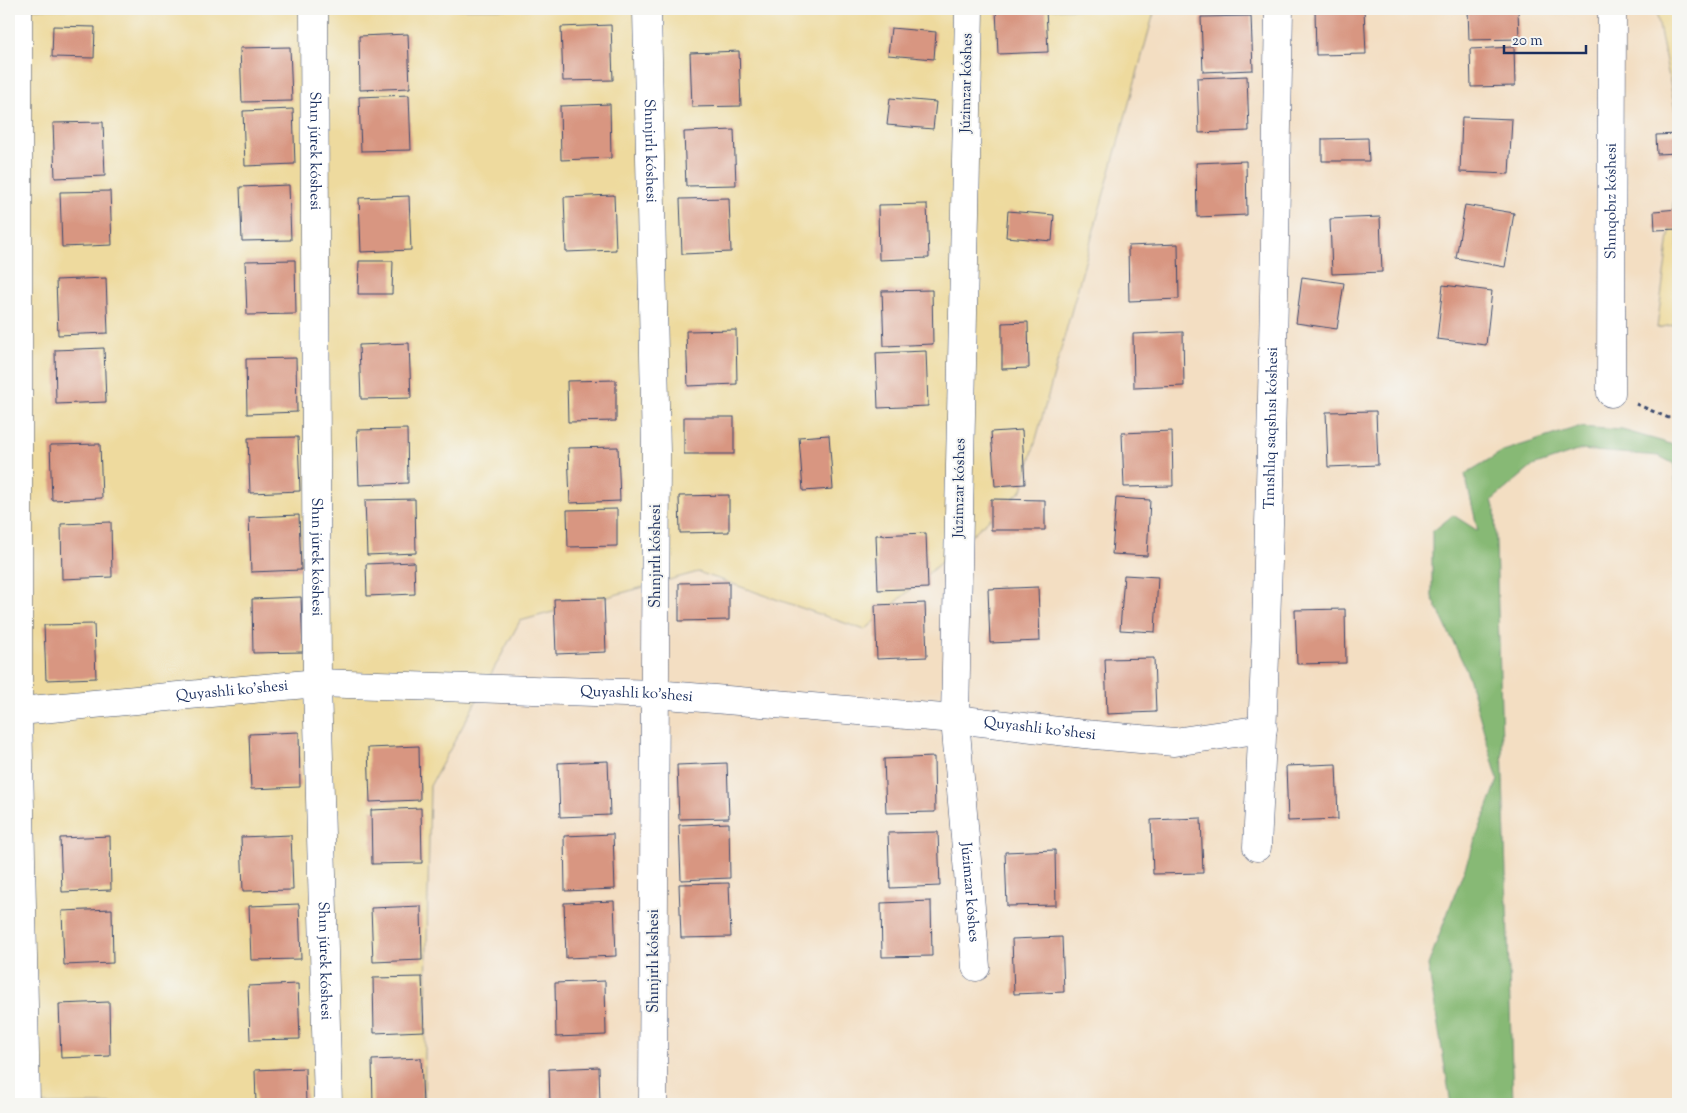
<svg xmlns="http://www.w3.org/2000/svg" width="1687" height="1113" viewBox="0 0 1687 1113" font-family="'Sorts Mill Goudy',serif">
<rect width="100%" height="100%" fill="#f6f6f2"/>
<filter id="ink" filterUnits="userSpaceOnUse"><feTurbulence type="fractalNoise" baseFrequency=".02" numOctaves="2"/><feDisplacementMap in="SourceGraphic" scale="10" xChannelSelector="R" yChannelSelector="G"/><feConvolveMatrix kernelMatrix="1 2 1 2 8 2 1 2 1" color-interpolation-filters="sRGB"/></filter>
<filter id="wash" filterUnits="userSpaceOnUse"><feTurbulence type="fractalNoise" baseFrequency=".0096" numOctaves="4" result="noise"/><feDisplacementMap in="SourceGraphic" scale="20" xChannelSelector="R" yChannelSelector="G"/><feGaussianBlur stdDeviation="1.12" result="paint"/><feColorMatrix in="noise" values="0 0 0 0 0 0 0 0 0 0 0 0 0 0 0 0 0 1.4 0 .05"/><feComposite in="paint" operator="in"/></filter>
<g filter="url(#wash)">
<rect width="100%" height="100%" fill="#f3dec2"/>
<polygon fill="#87b974" stroke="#517469" points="1578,427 1622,430 1678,446 1678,514 1674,464 1659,456 1580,450 1533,466 1492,500 1495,511 1513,1104 1451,1104 1428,965 1498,780 1466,669 1432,597 1432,532 1453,515 1478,531 1465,474 1503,451"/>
<g fill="#eeda9e" stroke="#84847e">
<polygon points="9,9 1155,9 1022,490 865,630 698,572 520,621 430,786 424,1104 9,1104"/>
<polygon points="1656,9 1678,9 1678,125"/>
<polygon points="1678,167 1678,324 1657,328"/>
</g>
<g id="blocks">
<g fill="#d89681">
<polygon points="560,9 602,9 602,10 560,12"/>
<polygon points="996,9 1046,9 1048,52 998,54"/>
<polygon points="1315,9 1364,9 1366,54 1316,55"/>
<polygon points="1468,9 1518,9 1519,39 1469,40"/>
<polygon points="1251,16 1253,70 1203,72 1201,17"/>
<polygon points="611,25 613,80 563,81 561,27"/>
<polygon points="53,26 95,27 94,58 52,57"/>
<polygon points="891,28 936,32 934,59 888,55"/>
<polygon points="408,34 410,88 360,90 359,36"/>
<polygon points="290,47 292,101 242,102 240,48"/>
<polygon points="1514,47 1515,86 1471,87 1470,49"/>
<polygon points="739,51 741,106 692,107 690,53"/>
<polygon points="1247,76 1249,131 1199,133 1197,78"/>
<polygon points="409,95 411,150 361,151 359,97"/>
<polygon points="890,98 936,102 933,129 887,125"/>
<polygon points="610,104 611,158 561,160 560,106"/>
<polygon points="293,109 295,164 245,166 243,111"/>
<polygon points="1462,117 1512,119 1509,174 1460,172"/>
<polygon points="103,122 105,176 55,178 53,123"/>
<polygon points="734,130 736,185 686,186 684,132"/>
<polygon points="1678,134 1678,153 1657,154 1656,135"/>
<polygon points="1368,138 1369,161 1322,161 1322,139"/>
<polygon points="1246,161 1247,215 1197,217 1196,163"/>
<polygon points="289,185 291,240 242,241 240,187"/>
<polygon points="110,191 112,245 62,247 60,192"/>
<polygon points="614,195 616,250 566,252 564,197"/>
<polygon points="409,196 411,250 361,252 359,198"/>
<polygon points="729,198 731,252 682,254 680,199"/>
<polygon points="927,204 929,258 879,260 878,205"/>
<polygon points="1465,205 1514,213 1505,267 1456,258"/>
<polygon points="1678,209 1678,229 1655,230 1654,211"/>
<polygon points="1008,211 1054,215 1052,241 1006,237"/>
<polygon points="1380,217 1382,272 1332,274 1330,219"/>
<polygon points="1178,244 1179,299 1129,301 1128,246"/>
<polygon points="295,260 296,314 247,315 245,261"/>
<polygon points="359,261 393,261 392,294 358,294"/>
<polygon points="1302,277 1344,283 1337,329 1296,323"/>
<polygon points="106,278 108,333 58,335 56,280"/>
<polygon points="1443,285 1492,291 1486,345 1437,339"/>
<polygon points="932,290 933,344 884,346 882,291"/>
<polygon points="1028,322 1029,368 1002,369 1002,323"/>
<polygon points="736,330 737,384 688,386 686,331"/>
<polygon points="1183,332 1184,386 1134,388 1133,334"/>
<polygon points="409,343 411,398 361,399 359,345"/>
<polygon points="104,348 106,402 56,404 55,350"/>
<polygon points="926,351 928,406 878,408 876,353"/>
<polygon points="296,358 297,412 247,414 246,359"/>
<polygon points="616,380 616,421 568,422 567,381"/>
<polygon points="1376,411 1378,465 1328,467 1326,412"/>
<rect x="684" y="417" width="50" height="37"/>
<polygon points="407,429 408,483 359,485 357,430"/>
<polygon points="1022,430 1025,484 995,486 991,432"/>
<polygon points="1172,431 1173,486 1124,487 1122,433"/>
<polygon points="829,435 833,489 803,491 799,437"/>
<polygon points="298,437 300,491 250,493 248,438"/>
<polygon points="100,444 102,498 52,500 50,445"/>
<polygon points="618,447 620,501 570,503 568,448"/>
<polygon points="729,495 729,532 680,533 679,496"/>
<polygon points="1116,498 1150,500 1147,556 1112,554"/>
<polygon points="415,499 416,553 367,555 365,500"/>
<polygon points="991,499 1045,500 1045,530 991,530"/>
<polygon points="617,509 617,546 568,547 567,510"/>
<polygon points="299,515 301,570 251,572 249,517"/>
<polygon points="111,522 112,577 62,579 61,524"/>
<polygon points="926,533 928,588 878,590 876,535"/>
<polygon points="414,562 415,594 367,596 366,564"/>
<polygon points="1124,575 1158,577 1155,632 1120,630"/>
<polygon points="729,582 729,620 679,621 679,583"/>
<polygon points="1038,587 1040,641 990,643 988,589"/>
<polygon points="301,597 303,652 253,653 252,599"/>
<polygon points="604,598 606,652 556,654 554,599"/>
<polygon points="925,603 927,657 877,659 875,605"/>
<polygon points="1345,609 1346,663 1297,664 1295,610"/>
<polygon points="94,624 96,678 46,680 44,625"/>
<polygon points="1154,658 1156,712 1107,714 1105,659"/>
<polygon points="299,732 300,787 251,789 249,734"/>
<polygon points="419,746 420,800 370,802 368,748"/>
<polygon points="934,757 935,812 886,813 884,759"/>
<polygon points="608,761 610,815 560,817 558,763"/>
<polygon points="727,763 729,818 679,819 677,765"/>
<polygon points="1336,764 1338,819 1288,821 1286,766"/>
<polygon points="421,808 422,863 372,864 371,810"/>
<polygon points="1201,818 1203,873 1153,874 1151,820"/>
<polygon points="729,823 730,878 681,880 679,825"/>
<polygon points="938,832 940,886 890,888 888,833"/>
<polygon points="613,834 615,889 565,891 564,836"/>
<polygon points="291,835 293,890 243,891 241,837"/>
<polygon points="110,836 111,890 62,892 60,838"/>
<polygon points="1055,850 1056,905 1007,906 1005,852"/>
<polygon points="729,883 731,937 681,938 679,884"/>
<polygon points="614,901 616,956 566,958 564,903"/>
<polygon points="931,901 932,956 882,957 881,903"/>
<polygon points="299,904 301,959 251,960 249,906"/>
<polygon points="421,906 422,960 373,962 371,908"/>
<polygon points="112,909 113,963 64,965 62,911"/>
<polygon points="1062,937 1064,992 1014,994 1012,939"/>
<polygon points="422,977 424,1031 374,1033 373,978"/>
<polygon points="605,981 606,1035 556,1037 555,983"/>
<polygon points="298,984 300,1039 250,1040 248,986"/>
<polygon points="109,1002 110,1056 61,1058 59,1004"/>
<polygon points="421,1058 423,1104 373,1104 372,1060"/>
<polygon points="599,1067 600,1104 550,1104 549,1069"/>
<polygon points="305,1068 306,1104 256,1104 255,1070"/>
</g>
</g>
</g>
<g filter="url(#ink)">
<use href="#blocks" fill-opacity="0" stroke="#3b496d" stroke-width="1"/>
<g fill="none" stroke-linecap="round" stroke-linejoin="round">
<defs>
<g id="street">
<polyline points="18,9 18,711 26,1104"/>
<path id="s1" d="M314 9 317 683 328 1104"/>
<path id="s2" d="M647 9 656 453 653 1104"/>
<path id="s3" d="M969 9 955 719 976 967"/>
<path id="s4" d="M1611 393 1612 9"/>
<path id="s5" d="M9 712 317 683 655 694 955 719 1084 734 1174 742 1263 729"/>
<path id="s6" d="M1257 847C1271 568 1274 288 1279 9"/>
</g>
</defs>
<use href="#street" stroke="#3b496d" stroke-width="29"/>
<polyline stroke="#3b496d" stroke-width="3" stroke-dasharray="4 4" stroke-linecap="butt" points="1636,404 1678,422"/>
<use href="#street" stroke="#fff" stroke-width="28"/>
</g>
</g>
<g text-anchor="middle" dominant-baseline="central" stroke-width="4" stroke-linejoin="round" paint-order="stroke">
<g font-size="15" fill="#1b2f5e" stroke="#f6f6f2">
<text transform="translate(967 83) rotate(-89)">Júzimzar kóshes</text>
<text stroke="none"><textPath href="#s1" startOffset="142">Shın júrek kóshesi</textPath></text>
<text stroke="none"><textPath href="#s2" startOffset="142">Shınjırlı kóshesi</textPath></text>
<text stroke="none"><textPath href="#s4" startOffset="192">Shınqobız kóshesi</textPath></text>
<text stroke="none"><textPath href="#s6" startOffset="419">Tınıshlıq saqshısı kóshesi</textPath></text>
<text transform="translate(960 488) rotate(-89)">Júzimzar kóshes</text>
<text transform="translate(656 556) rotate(-90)">Shınjırlı kóshesi</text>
<text stroke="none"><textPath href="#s1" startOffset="548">Shın júrek kóshesi</textPath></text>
<text stroke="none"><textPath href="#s5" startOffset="224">Quyashli ko'shesi</textPath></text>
<text stroke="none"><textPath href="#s5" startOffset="629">Quyashli ko'shesi</textPath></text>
<text stroke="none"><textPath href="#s5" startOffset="1034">Quyashli ko'shesi</textPath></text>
<text stroke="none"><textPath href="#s3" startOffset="884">Júzimzar kóshes</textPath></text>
<text stroke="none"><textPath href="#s1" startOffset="952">Shın júrek kóshesi</textPath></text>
<text transform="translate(654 961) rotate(-90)">Shınjırlı kóshesi</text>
</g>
</g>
<rect width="1687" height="1113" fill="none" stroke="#f6f6f2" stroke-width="30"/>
<path d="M1504 45v8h82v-8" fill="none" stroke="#1b2f5e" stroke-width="2.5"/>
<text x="1512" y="45" font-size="15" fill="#1b2f5e" stroke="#f6f6f2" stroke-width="4" paint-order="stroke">20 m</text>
</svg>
